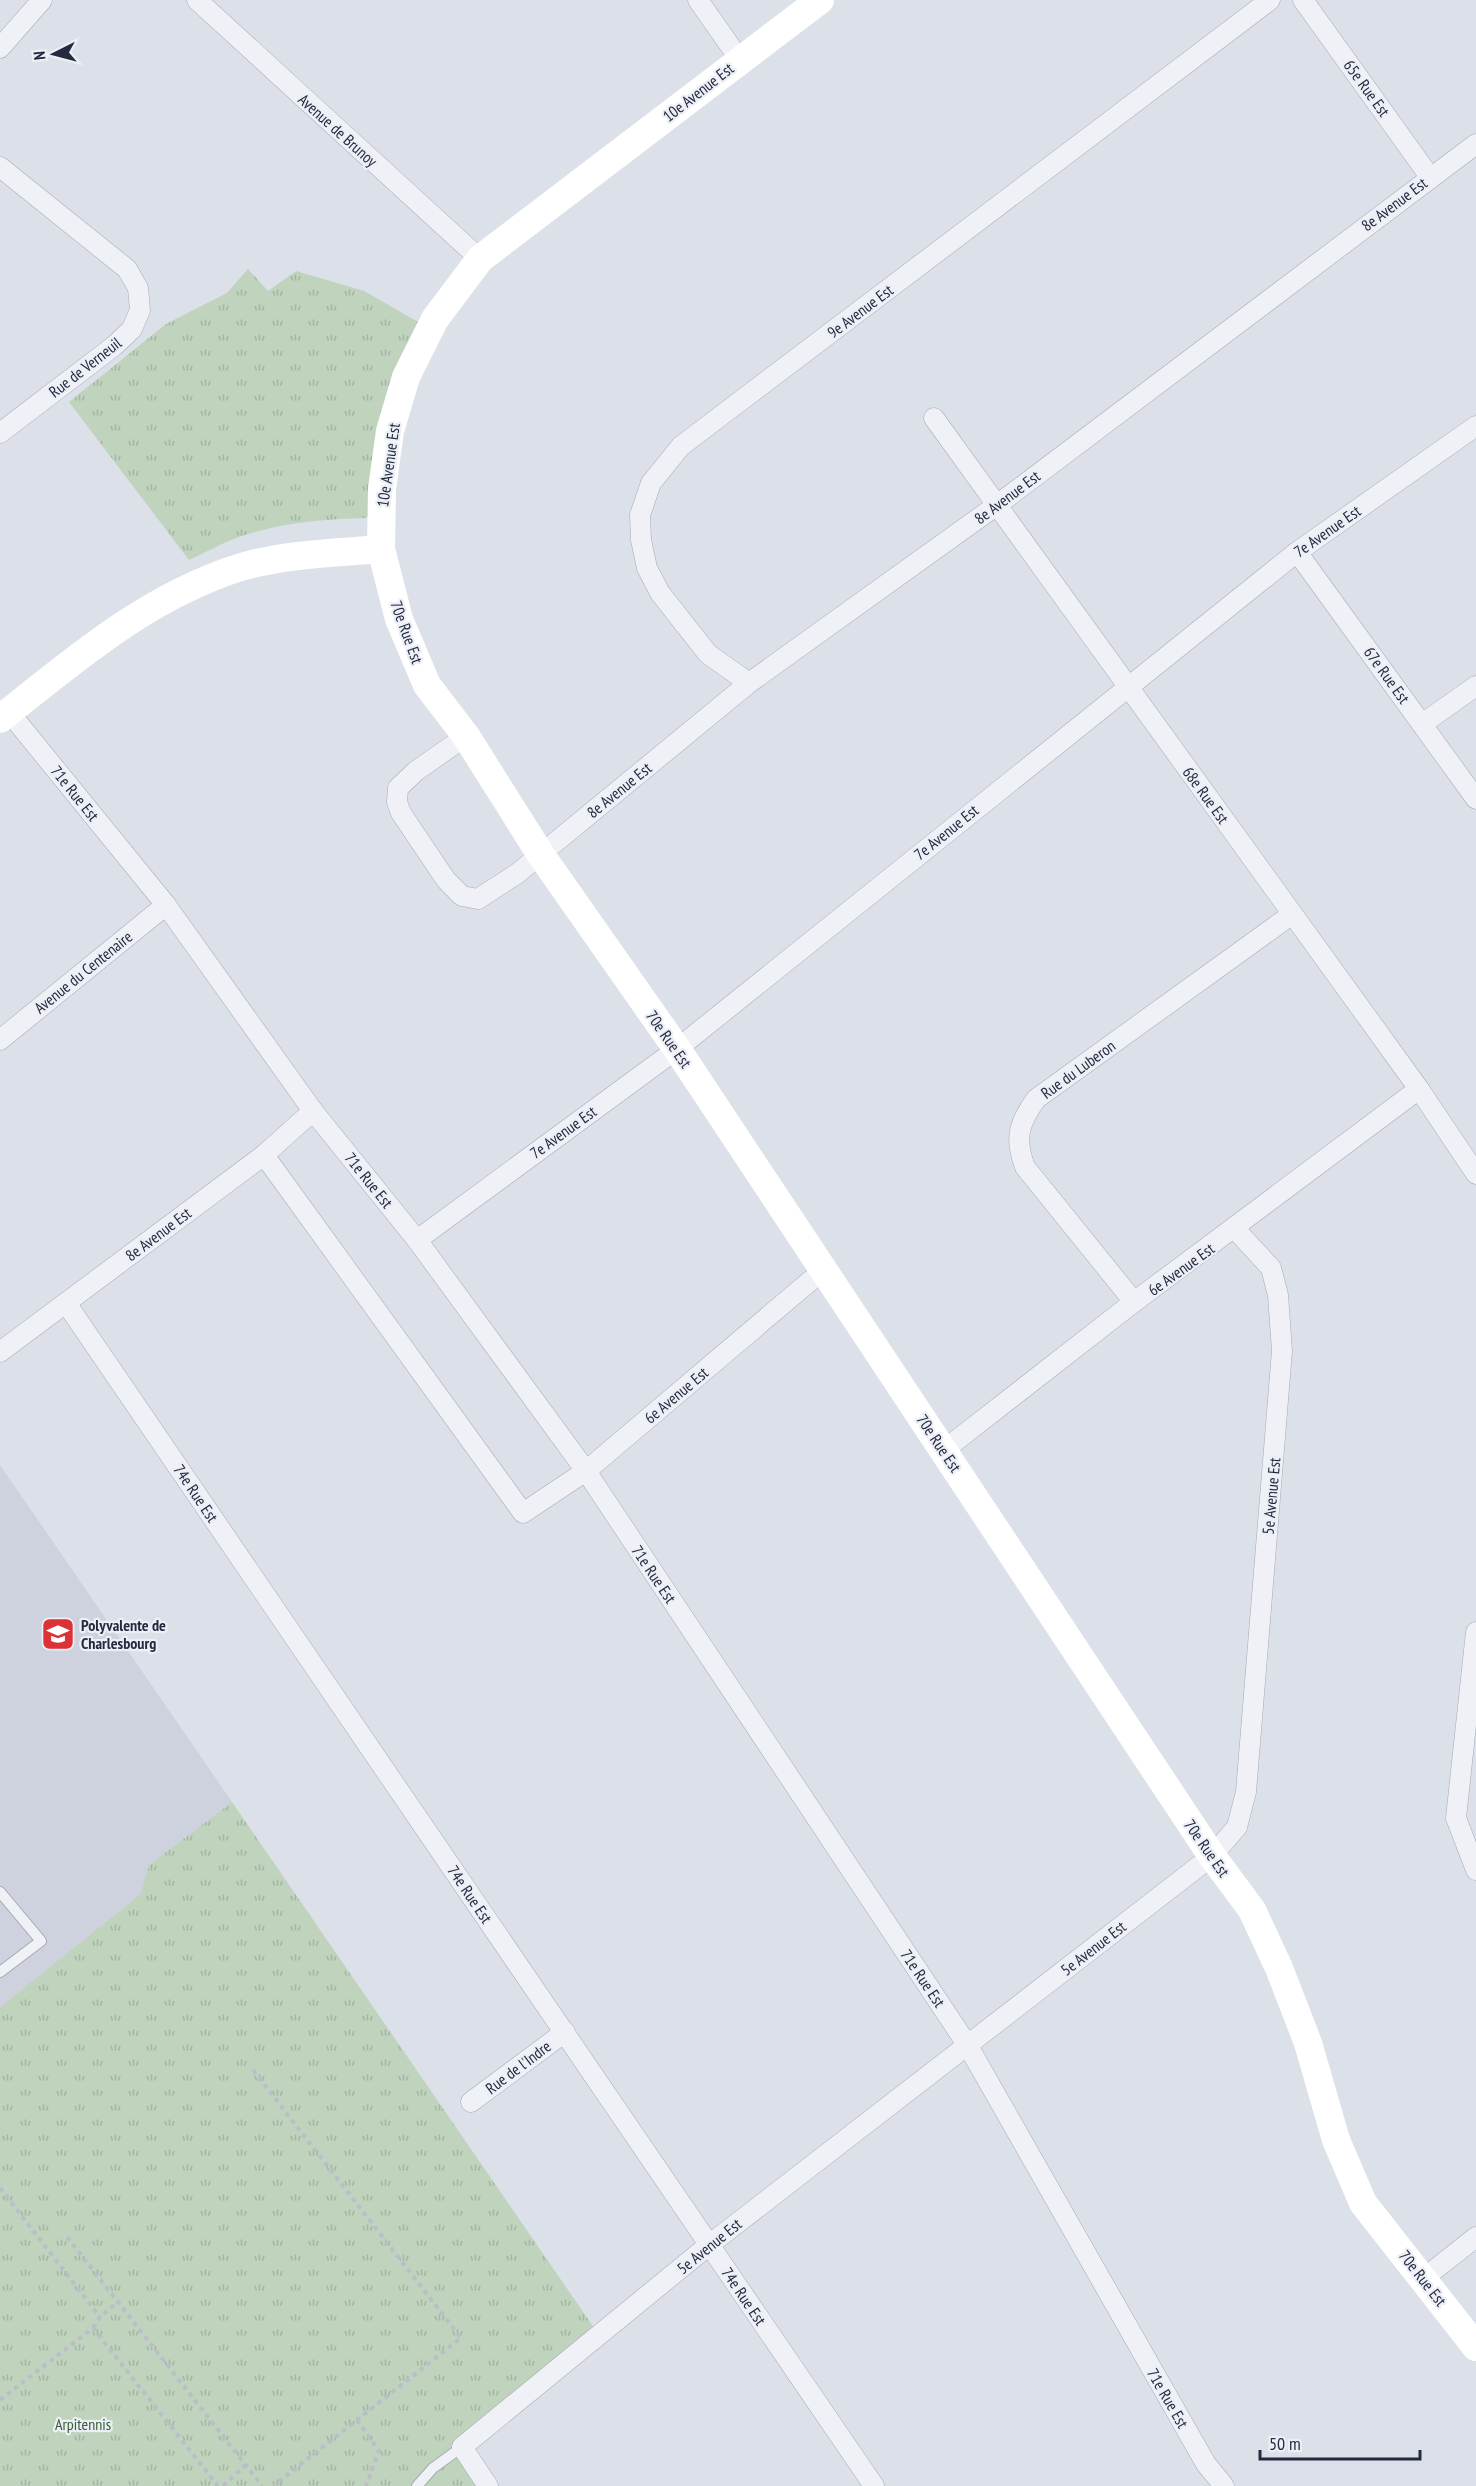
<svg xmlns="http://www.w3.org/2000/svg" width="1476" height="2486" viewBox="0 0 1476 2486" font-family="'PT Sans Narrow',sans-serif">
<defs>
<pattern id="park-tufts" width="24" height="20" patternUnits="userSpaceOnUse" patternTransform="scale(1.5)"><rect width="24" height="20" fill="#bfd3bd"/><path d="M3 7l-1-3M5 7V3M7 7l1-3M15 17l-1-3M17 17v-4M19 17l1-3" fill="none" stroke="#a4b5a4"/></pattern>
</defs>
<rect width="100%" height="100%" fill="#dce0e8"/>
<polygon fill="#ced2de" points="0,1465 232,1802 149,1865 142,1894 0,2007"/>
<g fill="url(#park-tufts)">
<path d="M248 269 268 291 296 271 364 291 418 322 399 360 388 394 374 506 366 518C322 519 278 523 236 538 220 544 205 553 189 560L69 402 166 324 227 293Z"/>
<polygon points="232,1802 599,2335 462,2447 488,2486 0,2486 0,2007 141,1894 149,1865"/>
</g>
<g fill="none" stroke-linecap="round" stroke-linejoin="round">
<defs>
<g id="lane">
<polyline points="0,1892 41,1941 0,1972"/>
<polyline points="417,2486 433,2468 462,2447"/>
</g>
<g id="street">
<polyline points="197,0 480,259"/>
<polyline points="698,0 740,60"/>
<polyline points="1303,0 1430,177"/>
<polyline points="0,48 42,0"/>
<polyline points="0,167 127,269 138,288 140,310 132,329 114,346 0,433"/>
<polyline points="934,418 1419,1089 1476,1174"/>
<polyline points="1297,552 1476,799"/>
<polyline points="749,683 708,654 660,593 647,568 641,540 640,515 651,483 681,446 1270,0"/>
<polyline points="9,712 166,905 313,1111 417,1240 586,1471 968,2046 1206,2464 1224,2486"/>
<polyline points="1422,724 1476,686"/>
<polyline points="466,736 416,771 398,788 397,802 401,813 446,880 462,896 478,899 518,873 749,683 997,505 1476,144"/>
<polyline points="0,1040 166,905"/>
<polyline points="264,1155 523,1513 586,1471 823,1270"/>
<polyline points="417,1240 677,1049 1297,552 1476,426"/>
<path d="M1134 1302 1025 1167C1014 1138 1019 1123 1036 1099L1291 915"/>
<polyline points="66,1303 874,2486"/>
<polyline points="0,1352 264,1155 313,1111"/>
<polyline points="944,1450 1134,1302 1419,1089"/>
<polyline points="1476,1632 1456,1818 1476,1870"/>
<polyline points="471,2102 565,2032"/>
<polyline points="1424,2278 1476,2237"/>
<polyline points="488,2486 462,2447 709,2245 1212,1856 1237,1827 1246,1792 1282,1351 1278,1295 1271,1268 1235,1229"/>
</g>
</defs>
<use href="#lane" stroke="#a5aab6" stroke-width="12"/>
<use href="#street" stroke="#a5aab6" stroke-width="21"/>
<g stroke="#bbbec7" stroke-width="4" stroke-dasharray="4.5 4.5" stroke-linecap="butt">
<polyline points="253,2070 461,2338 273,2486"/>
<polyline points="0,2188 100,2317"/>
<polyline points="67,2237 262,2486"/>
<polyline points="93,2328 100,2317 118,2302"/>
<polyline points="0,2400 93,2328 218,2486"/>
<polyline points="357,2420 379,2451 366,2486"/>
<polyline points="223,2486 246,2465"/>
</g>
<use href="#lane" stroke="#f0f1f6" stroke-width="10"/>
<use href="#street" stroke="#f0f1f6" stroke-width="20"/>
<g stroke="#fff" stroke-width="28">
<polyline points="820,0 480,259 435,319 406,377 390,431 382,489 381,549 399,619 427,685 466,736 541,855 677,1049 1212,1856 1252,1910 1279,1968 1308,2043 1336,2140 1363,2203 1476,2347"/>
<path d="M0 719C74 660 148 596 241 567 286 554 335 553 381 549"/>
</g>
</g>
<defs>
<symbol id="school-square" viewBox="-11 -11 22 22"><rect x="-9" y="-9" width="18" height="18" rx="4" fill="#dd3235" stroke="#eceff6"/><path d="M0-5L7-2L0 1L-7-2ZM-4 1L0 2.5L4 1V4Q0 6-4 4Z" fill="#fff"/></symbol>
</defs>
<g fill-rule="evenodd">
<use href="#school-square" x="39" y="1615" width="38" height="38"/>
</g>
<g text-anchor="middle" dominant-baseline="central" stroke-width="4.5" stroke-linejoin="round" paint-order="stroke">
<g font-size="16" fill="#242b40" stroke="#eceff6">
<text transform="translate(1367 88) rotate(54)">65e Rue Est</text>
<text transform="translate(698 92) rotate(-38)">10e Avenue Est</text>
<text transform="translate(338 130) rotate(42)">Avenue de Brunoy</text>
<text transform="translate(1394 204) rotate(-37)">8e Avenue Est</text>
<text transform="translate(860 311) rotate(-37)">9e Avenue Est</text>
<text transform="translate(85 367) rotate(-38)">Rue de Verneuil</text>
<text transform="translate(388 465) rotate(-82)">10e Avenue Est</text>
<text transform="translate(1007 497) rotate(-37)">8e Avenue Est</text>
<text transform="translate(1327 531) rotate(-35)">7e Avenue Est</text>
<text transform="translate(407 632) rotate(70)">70e Rue Est</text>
<text transform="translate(1387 675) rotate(54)">67e Rue Est</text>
<text transform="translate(619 790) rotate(-39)">8e Avenue Est</text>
<text transform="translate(75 793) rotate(51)">71e Rue Est</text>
<text transform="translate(1206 795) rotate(54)">68e Rue Est</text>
<text transform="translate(946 832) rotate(-39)">7e Avenue Est</text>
<text transform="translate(83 972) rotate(-39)">Avenue du Centenaire</text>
<text transform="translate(669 1039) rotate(55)">70e Rue Est</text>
<text transform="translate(1078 1069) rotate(-36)">Rue du Luberon</text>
<text transform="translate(563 1132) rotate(-36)">7e Avenue Est</text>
<text transform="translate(369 1180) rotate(51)">71e Rue Est</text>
<text transform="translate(158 1234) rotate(-37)">8e Avenue Est</text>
<text transform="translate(1181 1269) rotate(-36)">6e Avenue Est</text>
<text transform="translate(676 1395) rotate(-40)">6e Avenue Est</text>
<text transform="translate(939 1443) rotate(56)">70e Rue Est</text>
<text transform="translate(196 1493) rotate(56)">74e Rue Est</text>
<text transform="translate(1271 1496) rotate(-85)">5e Avenue Est</text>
<text transform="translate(654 1574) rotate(56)">71e Rue Est</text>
<text transform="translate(1207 1848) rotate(55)">70e Rue Est</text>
<text transform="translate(470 1894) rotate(56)">74e Rue Est</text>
<text transform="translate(1093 1948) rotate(-38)">5e Avenue Est</text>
<text transform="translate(923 1978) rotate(56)">71e Rue Est</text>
<text transform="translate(518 2067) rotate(-37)">Rue de l'Indre</text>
<text transform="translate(709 2246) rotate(-39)">5e Avenue Est</text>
<text transform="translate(1423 2278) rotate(52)">70e Rue Est</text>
<text transform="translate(744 2296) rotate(56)">74e Rue Est</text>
<text transform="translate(1168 2398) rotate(60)">71e Rue Est</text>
</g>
<g font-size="16" font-weight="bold" fill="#242b40" stroke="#eceff6" text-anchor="start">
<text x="81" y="1625">Polyvalente de<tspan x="81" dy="18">Charlesbourg</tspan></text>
</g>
<g font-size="16" fill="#335e30" stroke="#eceff6">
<text x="83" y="2424">Arpitennis</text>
</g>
</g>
<g transform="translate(54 54) rotate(264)" stroke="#eceff6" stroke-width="4.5" paint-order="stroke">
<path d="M0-4.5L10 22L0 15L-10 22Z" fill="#242b40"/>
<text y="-9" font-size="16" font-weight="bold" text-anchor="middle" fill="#242b40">N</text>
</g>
<path d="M1260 2450v9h160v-9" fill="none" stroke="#242b40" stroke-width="3"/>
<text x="1269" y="2450" font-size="18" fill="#242b40" stroke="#eceff6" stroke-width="4.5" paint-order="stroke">50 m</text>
</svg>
